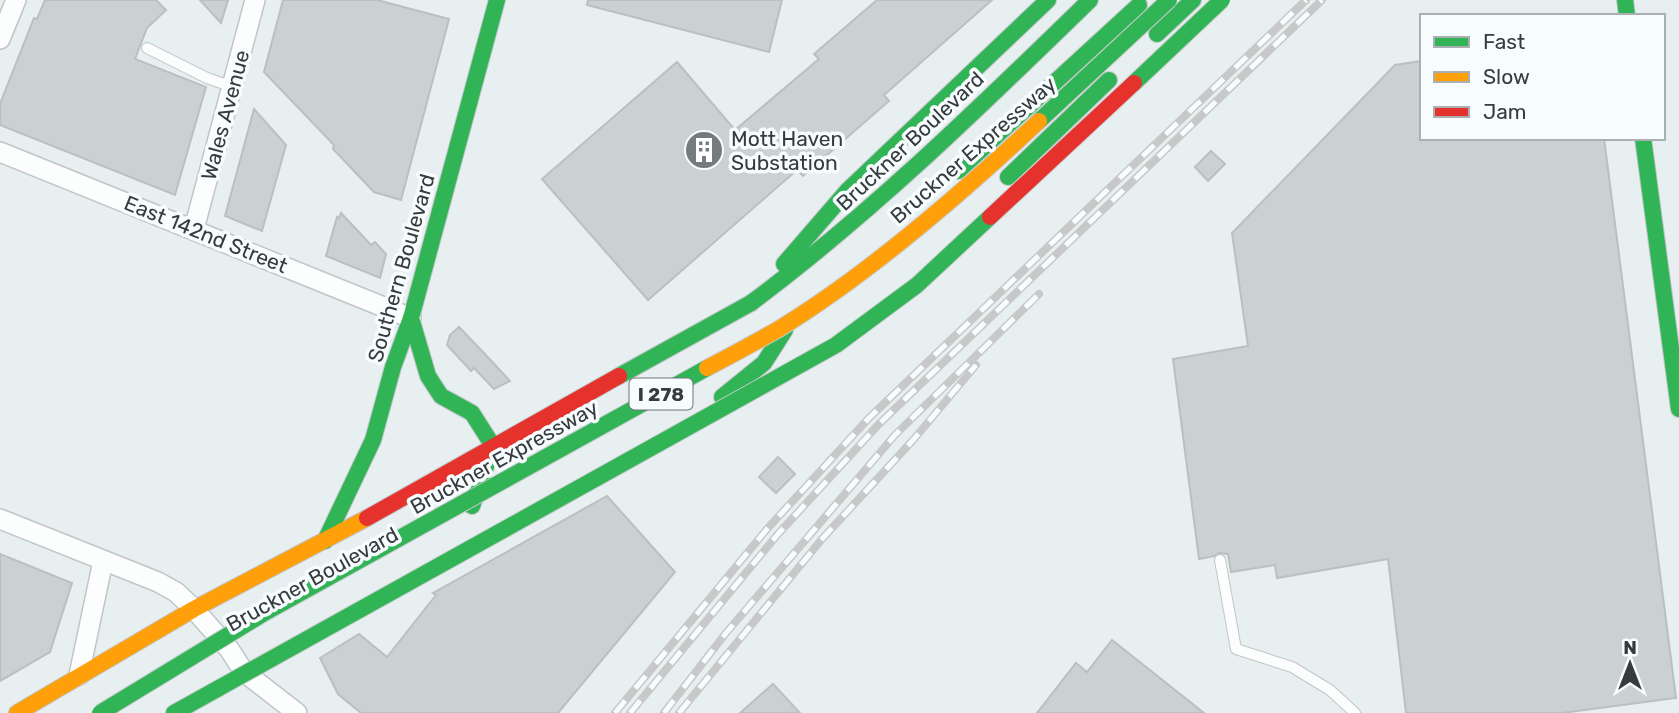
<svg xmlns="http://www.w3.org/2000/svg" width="1679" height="713" viewBox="0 0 1679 713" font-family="Rubik,sans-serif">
<rect width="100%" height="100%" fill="#e8eff1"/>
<g fill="#cbd1d3" stroke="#bac0c1" stroke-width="2">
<polygon points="45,0 156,0 166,10 147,28 135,59 206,87 175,195 0,125 0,104 34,18 37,19"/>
<polygon points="200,0 228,0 221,23"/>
<polygon points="283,0 377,0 449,19 401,200 374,192 333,149 334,145 264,72"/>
<polygon points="588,0 782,0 769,52 587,5"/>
<polygon points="877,0 992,0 884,95 889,101 803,176 797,170 648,300 542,179 677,62 735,130 819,59 814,54"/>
<polygon points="1422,61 1422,138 1604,138 1676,698 1562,713 1406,713 1388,559 1277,578 1275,565 1231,572 1228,554 1219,553 1214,556 1199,559 1173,359 1248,346 1232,233 1395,65"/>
<polygon points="254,109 286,145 262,231 225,216"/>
<polygon points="1211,151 1225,164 1208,181 1195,167"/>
<polygon points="341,213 371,245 375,242 386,254 380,278 326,256 337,217 339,218"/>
<polygon points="459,327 483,352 510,381 494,389 474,368 471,371 447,345 450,335"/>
<polygon points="778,457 795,474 776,493 759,477"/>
<polygon points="607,496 675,572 558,713 361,713 338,694 320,658 359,634 387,657 436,595 433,593"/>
<polygon points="0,554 72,583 50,652 0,681"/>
<polygon points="1112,640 1204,713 1037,713 1076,663 1087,672"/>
<polygon points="773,684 800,713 740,713"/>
</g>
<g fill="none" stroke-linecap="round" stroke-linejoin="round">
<defs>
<g id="lane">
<polyline points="147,48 207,78 233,87"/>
<polyline points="1220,560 1236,649 1292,667 1330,690 1355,713"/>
</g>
<g id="street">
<polyline points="0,39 16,0"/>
<polyline points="0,152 411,318"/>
<polyline points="194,229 255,0"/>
<polyline points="0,519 158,582 176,592 194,609 229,649 244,672 297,713"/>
<polyline points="79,675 103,561"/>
</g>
<g id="fast">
<polyline points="1625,0 1627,16"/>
<polyline points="1157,34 1193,0"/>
<polyline points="1643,138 1679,409"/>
<polyline points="958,171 1139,5"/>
<polyline points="1008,177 1109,80"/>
<polyline points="784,264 848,190 1048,0"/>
<path d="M751 303C873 212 981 106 1090 0"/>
<polyline points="411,318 428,376 441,396 472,413 493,446 472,506"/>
<polyline points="619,376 751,303"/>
<polyline points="722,397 764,363 785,330"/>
<polyline points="325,541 373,440 393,367 411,318 497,0"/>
<polyline points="174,713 219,688"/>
</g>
<polyline id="slow" points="17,713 194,609 367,518"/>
<polyline id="jam" points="367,518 619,376"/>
</defs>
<use href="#lane" stroke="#c0c5c7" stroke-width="12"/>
<use href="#street" stroke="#c0c5c7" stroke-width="22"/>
<use href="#fast" stroke="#c0c5c7" stroke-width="18"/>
<use href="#slow" stroke="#c0c5c7" stroke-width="18"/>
<use href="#jam" stroke="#c0c5c7" stroke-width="18"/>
<use href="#lane" stroke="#fcfdfd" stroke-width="10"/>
<use href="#street" stroke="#fcfdfd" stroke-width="19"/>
<use href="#fast" stroke="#30b455" stroke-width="16"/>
<use href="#slow" stroke="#ff9f0a" stroke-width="16"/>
<use href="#jam" stroke="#e5322d" stroke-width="16"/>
<defs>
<g id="rail">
<polyline points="615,713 767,529 869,418 1306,0"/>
<polyline points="630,713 778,534 879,424 1322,0"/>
<polyline points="664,713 726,633 895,435 1039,294"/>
<polyline points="679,713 822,539 914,439 976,365"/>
</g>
</defs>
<use href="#rail" stroke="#c7c9c9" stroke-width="8"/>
<use href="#rail" stroke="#f7fcfe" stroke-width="5" stroke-dasharray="16" stroke-linecap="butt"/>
<defs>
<g id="fast-bridge">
<polyline points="1134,83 1222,0"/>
<polyline points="1039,121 1169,0"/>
<polyline points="219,688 836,345 917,285 990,217"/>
<polyline points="100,713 266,612 707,368"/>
</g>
<path id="slow-bridge" d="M707 368C730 356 754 343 777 330 868 275 961 194 1039 121"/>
<polyline id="jam-bridge" points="990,217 1134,83"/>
</defs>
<use href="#fast-bridge" stroke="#c7cbcc" stroke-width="18" stroke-linecap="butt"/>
<use href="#slow-bridge" stroke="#c7cbcc" stroke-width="18" stroke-linecap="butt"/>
<use href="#jam-bridge" stroke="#c7cbcc" stroke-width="18" stroke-linecap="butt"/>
<use href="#fast-bridge" stroke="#30b455" stroke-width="16"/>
<use href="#slow-bridge" stroke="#ff9f0a" stroke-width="16"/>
<use href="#jam-bridge" stroke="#e5322d" stroke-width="16"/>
</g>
<defs>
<symbol id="building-disc" viewBox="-11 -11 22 22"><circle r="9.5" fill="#757a7c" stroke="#f7fcfe"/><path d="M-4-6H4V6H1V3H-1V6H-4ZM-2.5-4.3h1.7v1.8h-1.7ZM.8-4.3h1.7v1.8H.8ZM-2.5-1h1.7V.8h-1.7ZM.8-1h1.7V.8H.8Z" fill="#fff"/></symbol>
</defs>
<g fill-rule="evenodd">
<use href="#building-disc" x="682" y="128" width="44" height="44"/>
</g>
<g text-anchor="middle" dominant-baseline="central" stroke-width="7" stroke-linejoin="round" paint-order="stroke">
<rect fill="#f7fcfe" stroke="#717577" stroke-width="2" x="629.5" y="378.5" width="63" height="31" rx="5"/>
<g font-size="19" font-weight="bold" fill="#373b3d">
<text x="661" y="394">I 278</text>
</g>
<g font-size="21" fill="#373b3d" stroke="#f7fcfe">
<text transform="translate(225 115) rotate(-75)">Wales Avenue</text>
<text transform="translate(910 141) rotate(-43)">Bruckner Boulevard</text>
<text transform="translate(973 150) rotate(-41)">Bruckner Expressway</text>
<text transform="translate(206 234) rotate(22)">East 142nd Street</text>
<text transform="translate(401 268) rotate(-74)">Southern Boulevard</text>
<text transform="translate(504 457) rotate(-29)">Bruckner Expressway</text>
<text transform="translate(312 579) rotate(-29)">Bruckner Boulevard</text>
</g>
<g font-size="21" fill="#373b3d" stroke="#f7fcfe" text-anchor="start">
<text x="731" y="138">Mott Haven<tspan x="731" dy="24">Substation</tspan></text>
</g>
</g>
<rect x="1420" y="14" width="245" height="126" fill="#f7fcfe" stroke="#aaafb1" stroke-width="2"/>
<rect x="1434" y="37" width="35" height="10" fill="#30b455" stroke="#aaafb1" stroke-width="2"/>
<text x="1483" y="49" font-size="21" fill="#373b3d">Fast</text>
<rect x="1434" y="72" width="35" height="10" fill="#ff9f0a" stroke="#aaafb1" stroke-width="2"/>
<text x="1483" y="84" font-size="21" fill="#373b3d">Slow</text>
<rect x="1434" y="107" width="35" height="10" fill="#e5322d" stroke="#aaafb1" stroke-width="2"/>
<text x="1483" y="119" font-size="21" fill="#373b3d">Jam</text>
<g transform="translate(1630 664)" stroke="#f7fcfe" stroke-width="5" paint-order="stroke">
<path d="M0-5L12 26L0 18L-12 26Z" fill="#373b3d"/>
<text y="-10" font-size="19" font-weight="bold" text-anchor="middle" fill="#373b3d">N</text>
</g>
</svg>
